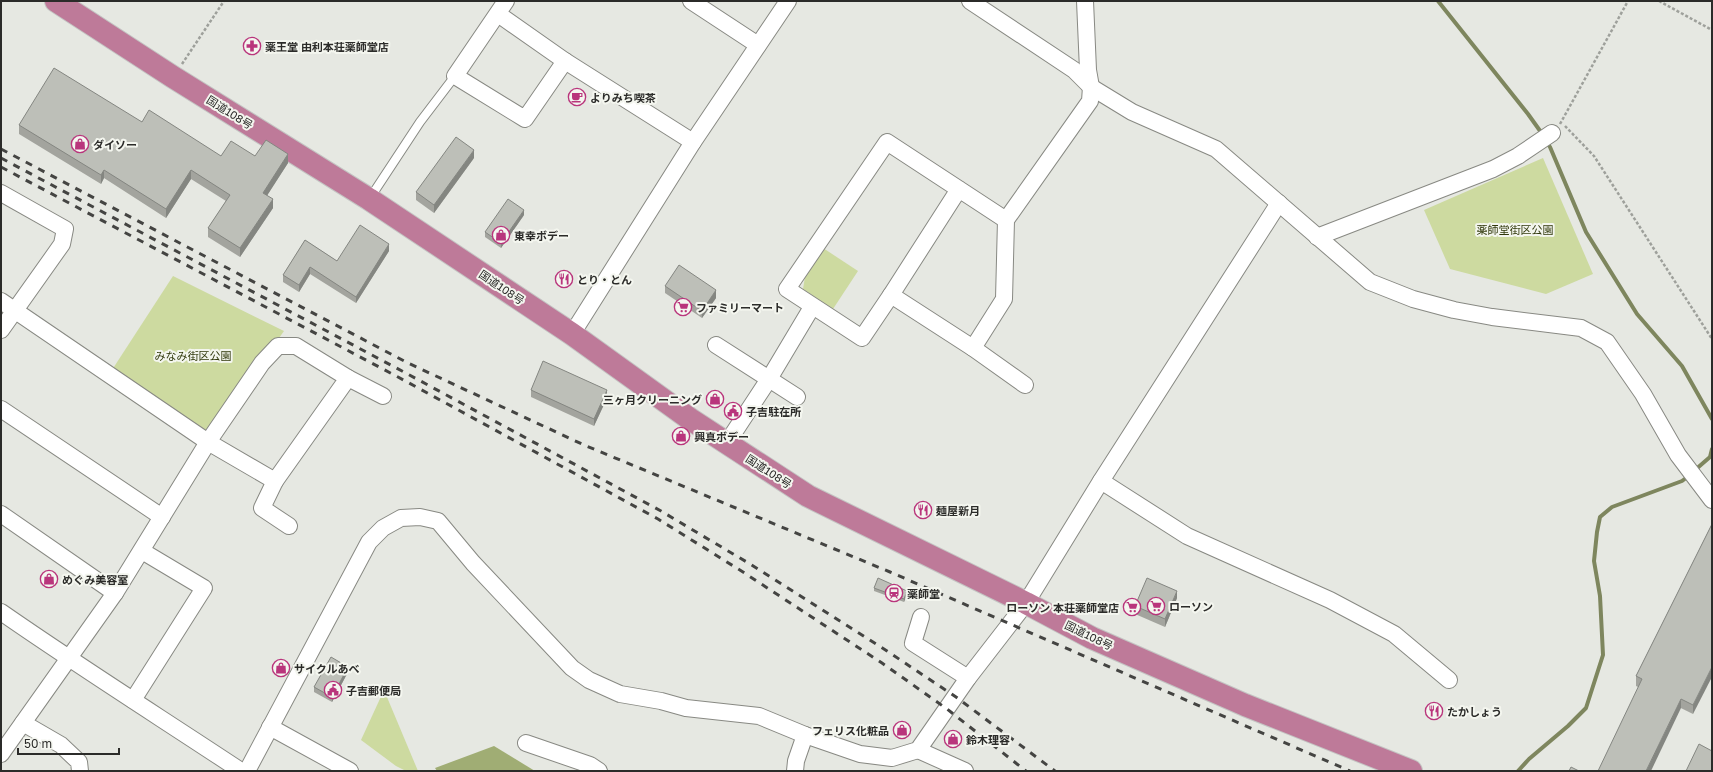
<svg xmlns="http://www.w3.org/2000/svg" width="1713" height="772" viewBox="0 0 1713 772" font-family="'Golos Text','Noto Sans JP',sans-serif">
<rect width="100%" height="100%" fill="#e6e8e2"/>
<g fill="#cddaa0">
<polygon points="1543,158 1593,274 1546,294 1450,269 1424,210"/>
<polygon points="823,248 858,271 833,309 803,289 805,277"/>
<polygon points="173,276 284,331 208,437 110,373"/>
<polygon points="384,690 418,771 406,771 396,766 361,740"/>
</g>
<polygon fill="#a0ad74" points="494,746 535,771 437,771 435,768"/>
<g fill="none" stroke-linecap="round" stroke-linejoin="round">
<g stroke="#7e865e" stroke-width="4">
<polyline points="1438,1 1528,114 1543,135"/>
<polyline points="1546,141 1550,147 1586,232 1637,314 1682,366 1712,419"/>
<polyline points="1695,470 1710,457 1712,449"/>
<polyline points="1518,771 1529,759 1568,726 1586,708 1603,655 1600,596 1594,561 1597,532 1600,517 1612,507 1682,481 1690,475"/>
</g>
<defs>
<polyline id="lane" points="370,198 420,122 455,76"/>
<g id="street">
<polyline points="506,1 455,76 525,119 565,61"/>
<polyline points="691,1 758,45"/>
<polyline points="970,1 1074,70 1091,87 1132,112 1216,149 1370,282 1413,299 1454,310 1492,317 1581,328 1607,342 1643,394 1678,455 1712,500"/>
<polyline points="498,14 565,61 693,142"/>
<polyline points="959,189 891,295 862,338 787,289 887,142 1006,220"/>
<polyline points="1,193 65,229 62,244 1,330"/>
<polyline points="1317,237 1493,169 1518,156 1552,133"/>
<polyline points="891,295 973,348 1025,385"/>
<polyline points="1,301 208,442 275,481 348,378 296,346 278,346 262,363 208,442 115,593 1,754"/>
<polyline points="572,334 693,142 788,1"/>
<polyline points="716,345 797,397"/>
<polyline points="973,348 1004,299 1006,220 1090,101 1091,87 1088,70 1085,1"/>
<polyline points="348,378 383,396"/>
<polyline points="1,409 162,517"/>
<polyline points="727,443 769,379 812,307"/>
<polyline points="275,481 262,508 289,526"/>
<polyline points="1101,481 1187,536 1330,600 1394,634 1449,680"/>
<polyline points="1,514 115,593"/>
<path d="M1 612C80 667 161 718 241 771"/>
<polyline points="921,617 913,643 968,678"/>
<polyline points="133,700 204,588 142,551"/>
<polyline points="23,723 61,745 79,762 80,771"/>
<polyline points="270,727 350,771"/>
<polyline points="526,743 590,765 599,771"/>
<polyline points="918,750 965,771"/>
<polyline points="247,771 369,542 383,528 401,518 420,517 438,521 473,563 572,668 589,680 620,694 661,701 686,708 759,716 805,735 860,754 892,758 918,750 968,678 1026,603 1101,481 1279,203"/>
<polyline points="795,771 796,761 805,735"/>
</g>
<polyline id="highway" points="56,1 173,77 369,199 572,334 690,419 808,496 1026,603 1092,638 1245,705 1411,771"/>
</defs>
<use href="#lane" stroke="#888983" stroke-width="10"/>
<use href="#street" stroke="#888983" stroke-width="18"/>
<use href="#highway" stroke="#c4c4c3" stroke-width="24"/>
<g stroke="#9ea09b" stroke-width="2.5" stroke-dasharray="3 2" stroke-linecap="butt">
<polyline points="1659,1 1712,30"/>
<polyline points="182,64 224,1"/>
<polyline points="1560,124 1628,1"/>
<polyline points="1565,126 1594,156 1712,339"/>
</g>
<use href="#lane" stroke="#fff" stroke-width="8"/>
<use href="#street" stroke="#fff" stroke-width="16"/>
<use href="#highway" stroke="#be7a99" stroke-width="22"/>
<g stroke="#444442" stroke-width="3" stroke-dasharray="7 7" stroke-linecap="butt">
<polyline points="1,149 408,363 584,445 890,572 1350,771"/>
<polyline points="1,158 402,371 661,511 750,564 887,651 956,697 1055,771"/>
<polyline points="1,167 398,377 658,519 743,572 882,663 947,709 1026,771"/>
</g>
</g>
<g fill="#a3a49e">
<polygon points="142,122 221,156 255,156 288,163 267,195 273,208 240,257 208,237 208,228 226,201 191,179 166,218 104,178 101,184 19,134 19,125"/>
<polygon points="474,158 434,213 416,200 416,192"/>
<polygon points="524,215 501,248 485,237 485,232"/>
<polygon points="305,240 337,261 389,251 356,303 310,274 299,292 283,282 283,275"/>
<polygon points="665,286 716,298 702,318 665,293"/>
<polygon points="531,390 607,398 594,426 531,397"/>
<polygon points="1712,524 1693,714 1636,686 1636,676"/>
<polygon points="874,588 907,594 904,602 874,591"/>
<polygon points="1177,598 1165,627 1135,614 1135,606"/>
<polygon points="348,672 332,702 314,692 314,687"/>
</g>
<g fill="#848681">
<polygon points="474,150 474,158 434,213 434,205"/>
<polygon points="288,154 288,163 263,202 263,193"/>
<polygon points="104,170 104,178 101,184 101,175"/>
<polygon points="191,170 191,179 166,218 166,209"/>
<polygon points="273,199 273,208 240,257 240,248"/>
<polygon points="524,210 524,215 501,248 501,243"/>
<polygon points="389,244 389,251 356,303 356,297"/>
<polygon points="310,267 310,274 299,292 299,285"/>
<polygon points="716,290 716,298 702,318 702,311"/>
<polygon points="607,390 607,398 594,426 594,419"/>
<polygon points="907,591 907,594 904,602 904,599"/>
<polygon points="1177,591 1177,598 1165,627 1165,619"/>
<polygon points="348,667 348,672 332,702 332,697"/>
<polygon points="1712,667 1712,677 1693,714 1693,705"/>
<polygon points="1681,699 1681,708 1651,771 1646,771"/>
</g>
<g fill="#bdbfb8" stroke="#848681">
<polygon points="54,68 142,122 149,110 221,156 231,141 255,156 266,140 288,154 263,193 273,199 240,248 208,228 230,195 191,170 166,209 104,170 101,175 19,125"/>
<polygon points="456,137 474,150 434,205 416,192"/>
<polygon points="508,199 524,210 501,243 485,232"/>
<polygon points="360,225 389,244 356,297 310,267 299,285 283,275 305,240 337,261"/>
<polygon points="679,265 716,290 702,311 665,286"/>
<polygon points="543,361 607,390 594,419 531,390"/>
<polygon points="1712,524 1712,667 1693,705 1681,699 1646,771 1598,771 1642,679 1636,676"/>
<polygon points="878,578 907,591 904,599 874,588"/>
<polygon points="1147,578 1177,591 1165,619 1135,606"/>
<polygon points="331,657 348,667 332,697 314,687"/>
<polygon points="1699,744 1712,751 1712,771 1686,771"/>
<polygon points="1571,767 1579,771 1569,771"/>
</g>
<defs>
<symbol id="pharmacy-ring" viewBox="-11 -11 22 22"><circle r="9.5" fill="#f4f6ef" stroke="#b9357c" stroke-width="1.5"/><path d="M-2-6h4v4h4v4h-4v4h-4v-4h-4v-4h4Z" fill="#b9357c"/></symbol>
<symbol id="cafe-ring" viewBox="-11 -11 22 22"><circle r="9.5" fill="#f4f6ef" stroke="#b9357c" stroke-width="1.5"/><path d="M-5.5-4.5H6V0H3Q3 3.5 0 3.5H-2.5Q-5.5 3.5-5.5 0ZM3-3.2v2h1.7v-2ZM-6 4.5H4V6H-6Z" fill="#b9357c"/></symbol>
<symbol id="shop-ring" viewBox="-11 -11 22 22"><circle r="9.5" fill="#f4f6ef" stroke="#b9357c" stroke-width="1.5"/><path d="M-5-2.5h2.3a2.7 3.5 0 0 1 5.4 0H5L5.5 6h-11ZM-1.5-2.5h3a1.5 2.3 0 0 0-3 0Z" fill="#b9357c"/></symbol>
<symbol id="restaurant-ring" viewBox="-11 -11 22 22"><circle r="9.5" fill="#f4f6ef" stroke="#b9357c" stroke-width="1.5"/><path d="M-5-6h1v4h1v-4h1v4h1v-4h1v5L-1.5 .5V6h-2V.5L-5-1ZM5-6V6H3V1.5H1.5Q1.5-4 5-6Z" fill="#b9357c"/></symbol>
<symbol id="supermarket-ring" viewBox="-11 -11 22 22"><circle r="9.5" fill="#f4f6ef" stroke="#b9357c" stroke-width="1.5"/><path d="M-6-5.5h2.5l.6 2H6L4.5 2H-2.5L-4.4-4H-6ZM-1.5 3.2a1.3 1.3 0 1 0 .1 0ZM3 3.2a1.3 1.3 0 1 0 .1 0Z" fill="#b9357c"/></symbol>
<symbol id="civic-ring" viewBox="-11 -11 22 22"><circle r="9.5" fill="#f4f6ef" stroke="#b9357c" stroke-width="1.5"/><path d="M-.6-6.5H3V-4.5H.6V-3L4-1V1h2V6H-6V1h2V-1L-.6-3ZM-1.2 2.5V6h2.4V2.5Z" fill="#b9357c"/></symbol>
<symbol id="station-ring" viewBox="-11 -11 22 22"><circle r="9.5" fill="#f4f6ef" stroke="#b9357c" stroke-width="1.5"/><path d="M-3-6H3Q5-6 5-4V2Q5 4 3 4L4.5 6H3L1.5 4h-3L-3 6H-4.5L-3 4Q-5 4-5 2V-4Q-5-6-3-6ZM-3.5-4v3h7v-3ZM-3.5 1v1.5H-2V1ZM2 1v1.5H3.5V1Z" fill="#b9357c"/></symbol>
</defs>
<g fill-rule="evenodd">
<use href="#pharmacy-ring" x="242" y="36" width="20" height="20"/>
<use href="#cafe-ring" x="567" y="87" width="20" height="20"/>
<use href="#shop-ring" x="70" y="134" width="20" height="20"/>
<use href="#shop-ring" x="491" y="225" width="20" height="20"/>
<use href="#restaurant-ring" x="554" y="269" width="20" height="20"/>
<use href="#supermarket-ring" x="673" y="297" width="20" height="20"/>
<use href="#shop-ring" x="705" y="389" width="20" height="20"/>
<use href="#civic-ring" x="723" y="401" width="20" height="20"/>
<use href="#shop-ring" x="671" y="426" width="20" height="20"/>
<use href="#restaurant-ring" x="913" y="500" width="20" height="20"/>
<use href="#shop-ring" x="39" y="569" width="20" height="20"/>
<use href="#station-ring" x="884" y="583" width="20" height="20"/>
<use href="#supermarket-ring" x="1146" y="596" width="20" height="20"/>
<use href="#supermarket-ring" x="1122" y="597" width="20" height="20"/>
<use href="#shop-ring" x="271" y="658" width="20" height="20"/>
<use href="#civic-ring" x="323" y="680" width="20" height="20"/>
<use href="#restaurant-ring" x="1424" y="701" width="20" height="20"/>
<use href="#shop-ring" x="892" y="720" width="20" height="20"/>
<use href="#shop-ring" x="943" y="729" width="20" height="20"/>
</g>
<g text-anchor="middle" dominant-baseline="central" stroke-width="4" stroke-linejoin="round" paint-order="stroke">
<g font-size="11" font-weight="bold" fill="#2b2b29" stroke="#f4f6ef" text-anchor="start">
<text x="265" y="46">薬王堂 由利本荘薬師堂店</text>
<text x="590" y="97">よりみち喫茶</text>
<text x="93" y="144">ダイソー</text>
<text x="514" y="235">東幸ボデー</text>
<text x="577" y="279">とり・とん</text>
<text x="696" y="307">ファミリーマート</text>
<text x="702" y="399" text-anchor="end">三ヶ月クリーニング</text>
<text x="746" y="411">子吉駐在所</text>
<text x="694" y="436">興真ボデー</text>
<text x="936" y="510">麺屋新月</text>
<text x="62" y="579">めぐみ美容室</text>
<text x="907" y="593">薬師堂</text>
<text x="1169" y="606">ローソン</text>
<text x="1119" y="607" text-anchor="end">ローソン 本荘薬師堂店</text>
<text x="294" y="668">サイクルあべ</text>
<text x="346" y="690">子吉郵便局</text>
<text x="1447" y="711">たかしょう</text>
<text x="889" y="730" text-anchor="end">フェリス化粧品</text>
<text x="966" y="739">鈴木理容</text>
</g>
<g font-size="11" fill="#2b2b29" stroke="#f4f6ef">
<text transform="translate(230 112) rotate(32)">国道108号</text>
<text transform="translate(502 287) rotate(34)">国道108号</text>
<text transform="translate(769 471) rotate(33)">国道108号</text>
<text transform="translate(1089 635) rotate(26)">国道108号</text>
</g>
<g font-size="11" fill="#30380b" stroke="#f4f6ef">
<text x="1515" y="229">薬師堂街区公園</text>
<text x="193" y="355">みなみ街区公園</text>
</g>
</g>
<rect width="1713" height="772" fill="none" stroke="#2b2b29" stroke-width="4"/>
<path d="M18 748v6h101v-6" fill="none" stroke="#2b2b29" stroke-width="2"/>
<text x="24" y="748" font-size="12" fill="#2b2b29" stroke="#f4f6ef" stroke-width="3" paint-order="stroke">50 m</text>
</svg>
